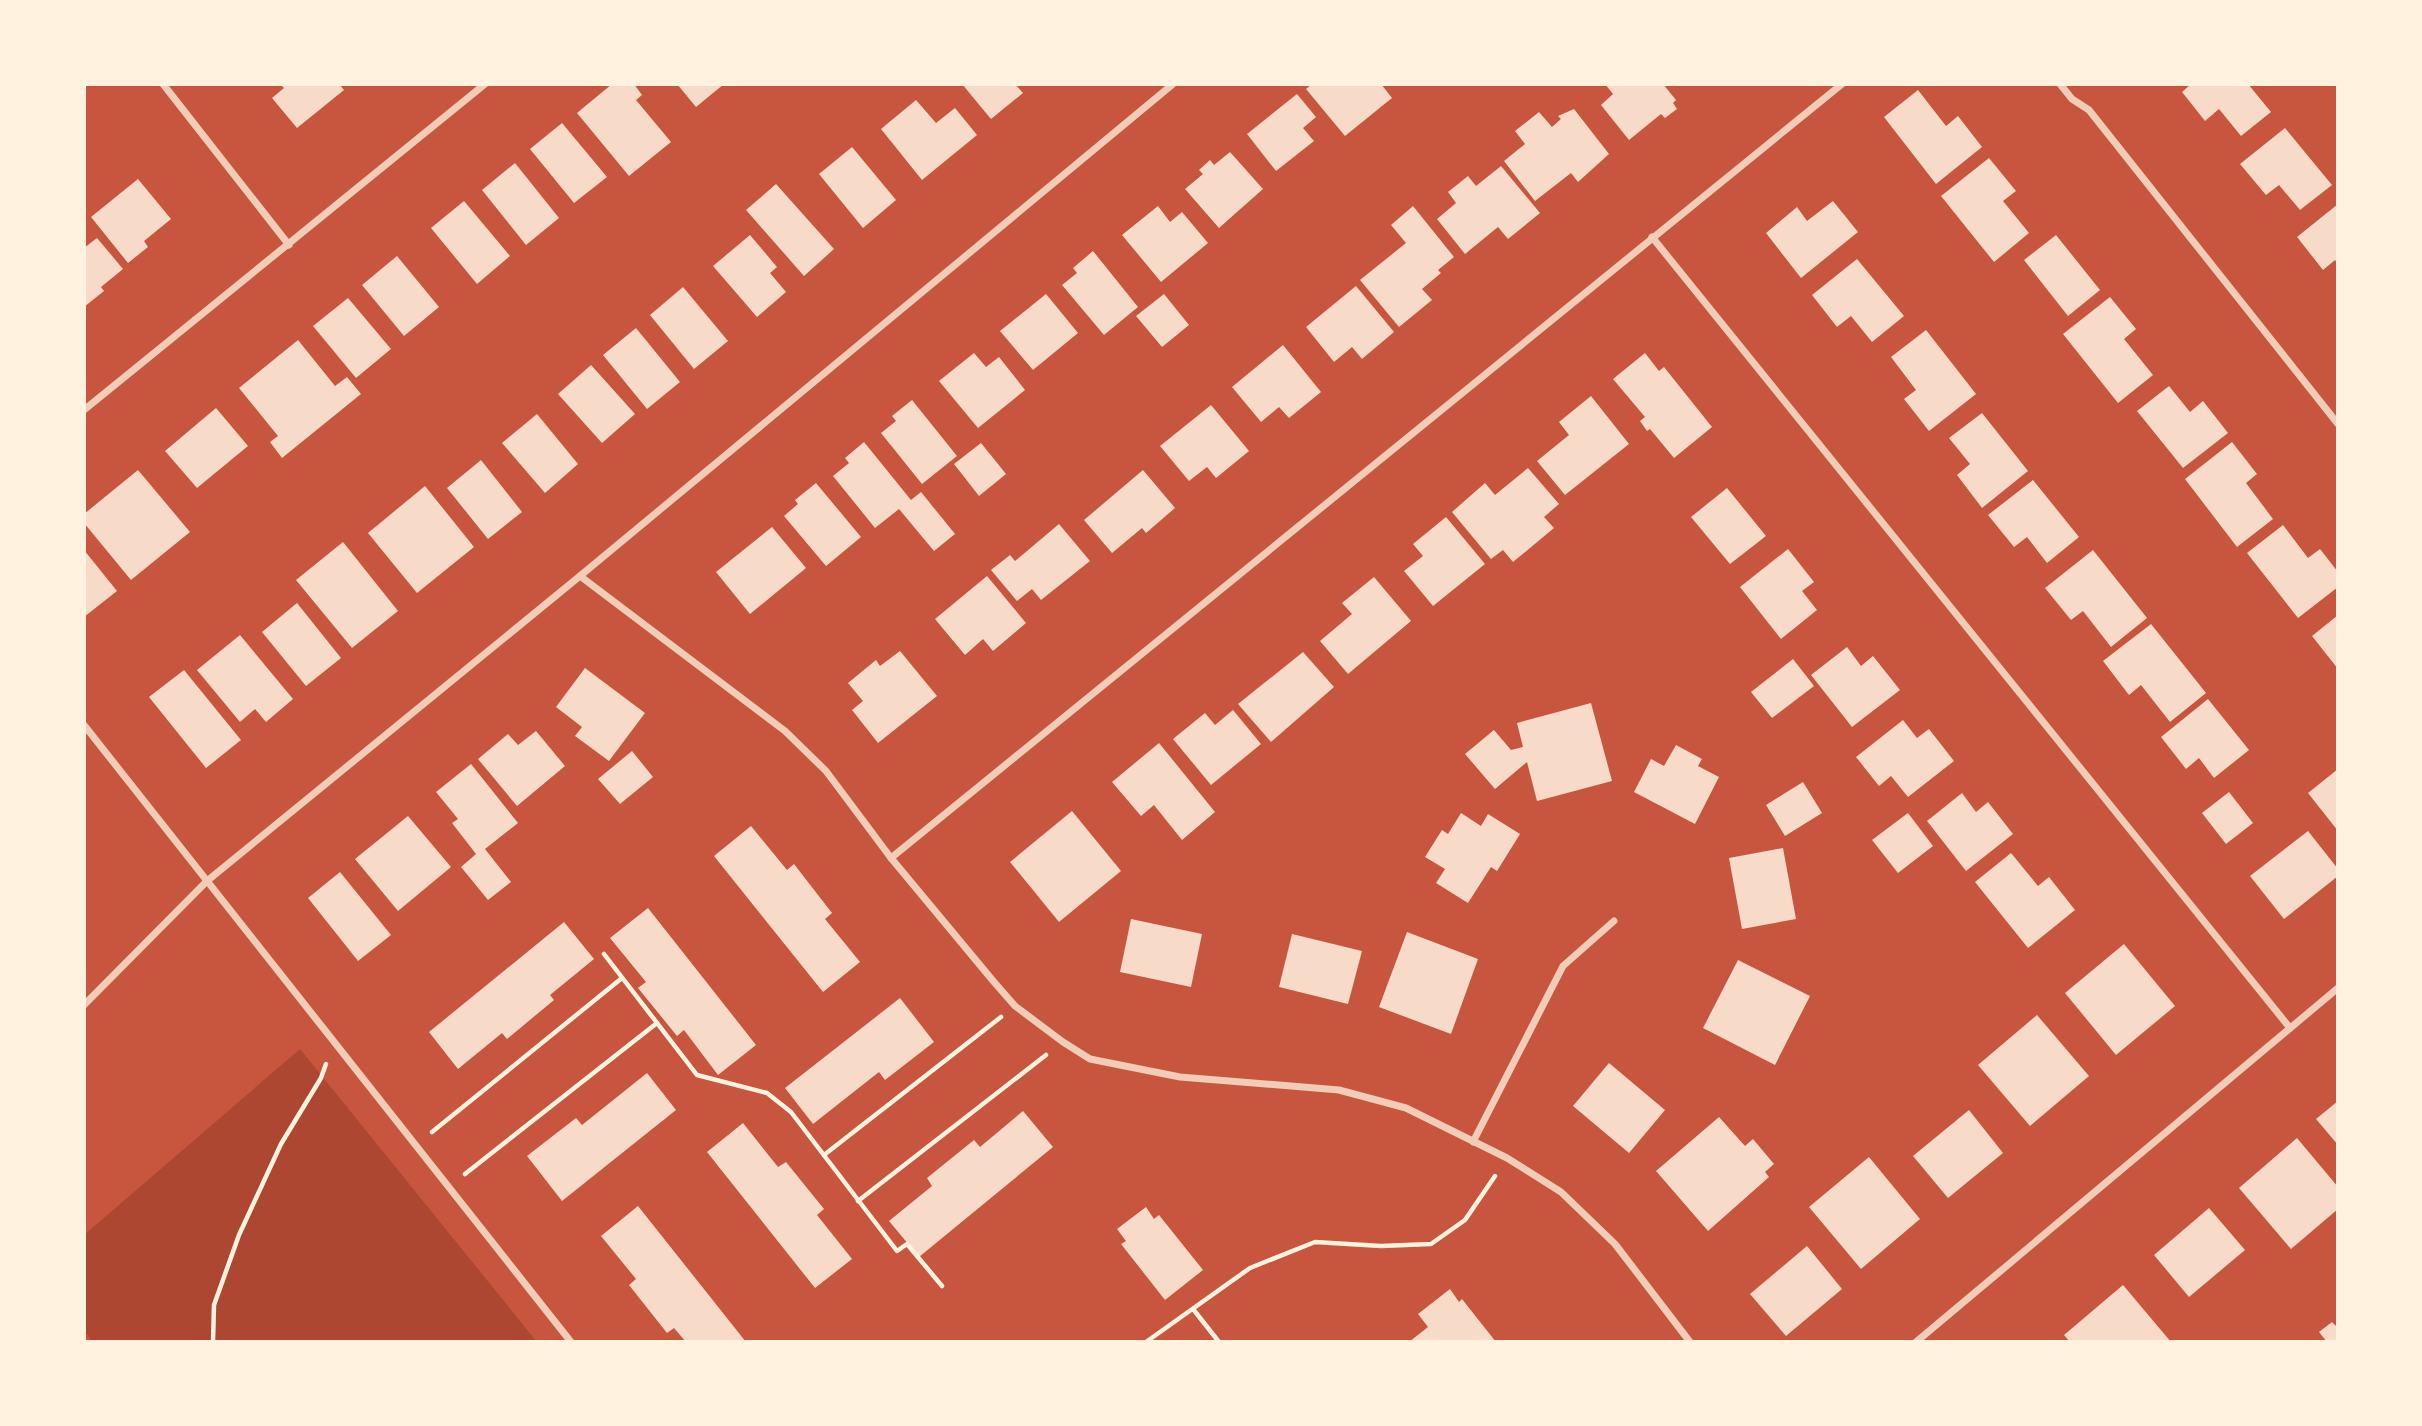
<svg xmlns="http://www.w3.org/2000/svg" width="2422" height="1426" viewBox="0 0 2422 1426" font-family="Literata,serif">
<rect width="100%" height="100%" fill="#c8553d"/>
<polygon fill="#ae4732" points="300,1049 537,1342 93,1342 84,1331 84,1235"/>
<g fill="#f7dbc8">
<polygon points="280,84 339,84 344,90 297,128 272,98 284,88"/>
<polygon points="612,84 634,84 642,95 636,100 671,142 629,176 577,113"/>
<polygon points="677,84 724,84 696,107"/>
<polygon points="962,84 1015,84 1023,93 991,119"/>
<polygon points="1312,84 1381,84 1392,98 1345,136 1306,89"/>
<polygon points="1605,84 1663,84 1676,100 1673,103 1677,109 1665,118 1661,114 1629,140 1601,105 1613,94"/>
<polygon points="2191,84 2248,84 2271,112 2241,136 2219,109 2205,121 2182,92"/>
<polygon points="1918,90 1946,126 1958,116 1982,147 1936,184 1884,117"/>
<polygon points="1297,94 1316,117 1303,128 1314,141 1276,171 1247,134"/>
<polygon points="916,100 936,123 955,108 977,135 922,180 881,129"/>
<polygon points="1574,109 1609,154 1578,182 1571,173 1535,201 1504,161 1525,144 1515,131 1539,112 1552,127 1561,119 1558,116"/>
<polygon points="562,123 607,177 574,203 530,149"/>
<polygon points="2285,128 2332,185 2300,210 2279,185 2266,195 2240,164"/>
<polygon points="852,147 896,200 863,228 819,174"/>
<polygon points="1230,152 1263,189 1219,228 1185,189 1203,174 1199,170 1210,160 1214,165"/>
<polygon points="1989,158 2016,191 2003,201 2029,233 1994,262 1941,196"/>
<polygon points="515,163 559,218 526,245 482,190"/>
<polygon points="1501,166 1540,213 1508,239 1498,227 1465,254 1437,219 1456,203 1448,192 1468,176 1476,186"/>
<polygon points="138,179 171,219 144,241 148,247 128,263 91,217"/>
<polygon points="776,184 834,249 804,276 746,210"/>
<polygon points="464,201 510,256 477,284 431,228"/>
<polygon points="1833,201 1858,232 1801,278 1766,233 1797,207 1807,221"/>
<polygon points="2338,204 2338,264 2335,260 2323,270 2297,237"/>
<polygon points="1158,206 1170,222 1182,212 1208,243 1161,282 1122,235"/>
<polygon points="1413,206 1454,257 1438,270 1441,273 1422,289 1432,300 1399,327 1360,280 1406,243 1391,225"/>
<polygon points="750,235 777,267 770,273 786,292 757,317 713,266"/>
<polygon points="2056,235 2100,290 2068,316 2024,260"/>
<polygon points="97,238 123,269 101,287 104,291 84,307 84,248"/>
<polygon points="1093,251 1138,307 1104,335 1062,285 1077,273 1073,268"/>
<polygon points="397,256 439,307 404,336 362,285"/>
<polygon points="1857,259 1904,316 1872,342 1851,316 1837,327 1812,295"/>
<polygon points="1356,286 1394,332 1362,359 1352,347 1334,362 1306,327"/>
<polygon points="683,287 728,341 694,369 650,315"/>
<polygon points="1046,294 1078,333 1033,370 1000,331"/>
<polygon points="1164,294 1189,325 1162,347 1136,316"/>
<polygon points="2110,297 2136,329 2124,339 2153,375 2118,403 2063,334"/>
<polygon points="348,298 391,349 356,378 313,326"/>
<polygon points="636,328 680,382 647,409 603,355"/>
<polygon points="1926,330 1976,394 1929,431 1904,399 1916,390 1891,357"/>
<polygon points="298,340 335,386 347,377 361,394 282,458 270,442 278,436 239,388"/>
<polygon points="1283,345 1321,392 1289,418 1279,407 1261,422 1232,387"/>
<polygon points="974,353 986,367 999,357 1025,390 978,428 939,381"/>
<polygon points="1645,353 1659,371 1664,367 1712,427 1674,458 1650,429 1647,431 1640,421 1645,417 1613,379"/>
<polygon points="591,365 635,414 602,443 558,394"/>
<polygon points="2169,386 2190,412 2203,401 2228,433 2183,468 2137,411"/>
<polygon points="1591,396 1629,444 1565,495 1537,461 1569,435 1559,422"/>
<polygon points="912,400 957,456 922,484 881,433 896,421 892,416"/>
<polygon points="1211,405 1249,451 1216,478 1207,467 1189,481 1160,446"/>
<polygon points="216,408 248,446 197,488 165,451"/>
<polygon points="1982,413 2028,471 1982,508 1957,475 1970,464 1949,438"/>
<polygon points="537,414 578,464 545,493 502,443"/>
<polygon points="864,442 911,500 921,492 955,534 934,551 899,509 875,528 833,476 849,463 845,458"/>
<polygon points="2232,442 2257,474 2246,483 2273,519 2237,547 2185,479"/>
<polygon points="981,443 1006,474 979,496 954,464"/>
<polygon points="481,460 522,512 488,539 447,488"/>
<polygon points="1528,468 1559,504 1544,517 1554,528 1513,562 1503,550 1491,559 1452,512 1485,483 1495,495"/>
<polygon points="138,470 190,532 131,580 84,523 84,514"/>
<polygon points="1143,470 1175,508 1146,533 1142,528 1112,553 1084,520"/>
<polygon points="2033,480 2079,537 2047,563 2027,537 2014,547 1988,515"/>
<polygon points="816,483 861,537 826,566 784,516 798,504 795,500"/>
<polygon points="425,486 474,547 417,593 368,533"/>
<polygon points="1727,488 1766,536 1730,564 1691,517"/>
<polygon points="1446,517 1485,564 1433,606 1404,571 1423,556 1413,544"/>
<polygon points="1059,524 1090,561 1041,600 1032,589 1017,601 991,570 1010,555 1015,561"/>
<polygon points="2283,525 2308,558 2320,549 2338,572 2338,587 2298,618 2247,553"/>
<polygon points="772,527 806,568 750,614 716,572"/>
<polygon points="343,542 398,611 352,648 296,580"/>
<polygon points="1788,549 1814,582 1802,591 1817,610 1781,639 1740,587"/>
<polygon points="84,550 117,591 84,617"/>
<polygon points="2093,550 2147,618 2111,647 2083,611 2071,620 2045,588"/>
<polygon points="987,576 1026,623 993,651 983,639 965,655 935,619"/>
<polygon points="1374,577 1411,621 1348,674 1320,641 1352,614 1342,603"/>
<polygon points="297,603 341,658 306,686 262,632"/>
<polygon points="2338,615 2338,669 2312,636"/>
<polygon points="2151,624 2206,693 2170,722 2141,685 2129,695 2103,661"/>
<polygon points="240,635 293,699 266,722 255,709 240,722 197,670"/>
<polygon points="1847,647 1861,666 1873,656 1900,690 1852,727 1811,675"/>
<polygon points="900,651 937,696 878,743 852,710 863,701 848,683 876,660 880,666"/>
<polygon points="1303,652 1334,687 1271,742 1238,704"/>
<polygon points="1793,659 1814,686 1772,718 1751,692"/>
<polygon points="585,668 645,713 609,761 575,736 582,727 556,707"/>
<polygon points="184,670 241,740 206,768 149,697"/>
<polygon points="2208,699 2249,750 2214,778 2199,758 2186,769 2161,737"/>
<polygon points="1591,703 1612,781 1537,801 1527,762 1495,789 1465,754 1494,730 1511,750 1523,747 1517,723"/>
<polygon points="1233,710 1261,744 1211,785 1173,739 1205,713 1215,725"/>
<polygon points="1903,720 1917,738 1929,729 1954,761 1908,797 1891,776 1879,786 1856,757"/>
<polygon points="536,731 565,766 517,806 478,759 508,734 518,745"/>
<polygon points="1159,743 1215,812 1182,840 1154,805 1141,816 1112,782"/>
<polygon points="1676,745 1702,759 1698,766 1719,777 1695,824 1634,792 1651,759 1664,766"/>
<polygon points="632,751 653,777 620,804 598,779"/>
<polygon points="471,764 518,823 485,849 511,882 488,900 461,867 476,854 452,823 458,819 436,792"/>
<polygon points="2338,769 2338,831 2308,793"/>
<polygon points="1803,782 1822,813 1785,836 1766,805"/>
<polygon points="2229,792 2253,823 2226,844 2202,813"/>
<polygon points="1962,793 1976,812 1988,802 2013,834 1966,871 1927,821"/>
<polygon points="1072,811 1121,871 1059,922 1010,862"/>
<polygon points="1461,813 1481,826 1488,814 1520,834 1497,871 1491,867 1468,903 1436,883 1445,869 1425,857 1442,830 1448,834"/>
<polygon points="1908,813 1933,846 1898,873 1872,840"/>
<polygon points="408,816 451,867 398,911 355,859"/>
<polygon points="751,826 787,870 794,864 832,913 825,919 860,962 823,992 714,856"/>
<polygon points="2308,831 2338,869 2338,876 2284,919 2250,876"/>
<polygon points="1783,848 1796,919 1742,929 1729,858"/>
<polygon points="2011,853 2038,886 2049,877 2075,910 2028,948 1975,882"/>
<polygon points="340,872 391,935 358,961 308,898"/>
<polygon points="648,908 756,1045 718,1075 684,1030 677,1036 638,988 646,982 610,938"/>
<polygon points="1131,919 1202,934 1191,987 1120,972"/>
<polygon points="564,922 594,959 550,995 554,1000 507,1039 502,1033 458,1069 429,1032"/>
<polygon points="1407,932 1478,959 1451,1034 1379,1007"/>
<polygon points="1292,934 1362,951 1348,1004 1279,987"/>
<polygon points="2124,944 2175,1006 2116,1055 2065,993"/>
<polygon points="1738,960 1810,996 1775,1065 1703,1028"/>
<polygon points="900,998 934,1042 885,1080 879,1072 813,1124 785,1088"/>
<polygon points="2037,1015 2089,1076 2030,1126 1978,1065"/>
<polygon points="1609,1063 1665,1110 1629,1153 1573,1106"/>
<polygon points="647,1073 676,1110 562,1201 527,1156 576,1118 582,1125"/>
<polygon points="2338,1101 2338,1145 2316,1119"/>
<polygon points="1969,1110 2003,1153 1948,1198 1913,1156"/>
<polygon points="1023,1111 1053,1147 919,1257 889,1221 932,1186 927,1178 974,1140 980,1147"/>
<polygon points="1719,1117 1745,1146 1753,1139 1774,1164 1765,1172 1769,1177 1708,1231 1656,1171"/>
<polygon points="743,1123 778,1167 786,1162 824,1209 817,1215 852,1259 815,1288 707,1152"/>
<polygon points="2297,1138 2338,1187 2338,1209 2291,1249 2239,1188"/>
<polygon points="1869,1157 1920,1219 1861,1269 1809,1207"/>
<polygon points="638,1206 746,1342 686,1342 674,1328 667,1333 629,1285 636,1279 601,1236"/>
<polygon points="1146,1207 1154,1219 1159,1215 1203,1270 1165,1300 1121,1244 1126,1241 1117,1229"/>
<polygon points="2209,1208 2245,1250 2189,1297 2154,1255"/>
<polygon points="1807,1246 1842,1289 1786,1336 1750,1294"/>
<polygon points="2123,1285 2171,1342 2070,1342 2064,1335"/>
<polygon points="1450,1289 1459,1302 1462,1299 1496,1342 1409,1342 1428,1327 1418,1314"/>
<polygon points="2332,1322 2338,1328 2338,1342 2327,1342 2319,1332"/>
</g>
<g fill="none" stroke-linecap="round" stroke-linejoin="round">
<g stroke="#fff3e0" stroke-width="4.5">
<polyline points="604,954 697,1075 767,1093 791,1112 897,1251 907,1244 942,1286"/>
<polyline points="432,1132 622,978"/>
<polyline points="824,1155 1001,1017"/>
<polyline points="465,1174 657,1023"/>
<polyline points="858,1201 1046,1055"/>
<polyline points="1193,1309 1219,1342"/>
<polyline points="213,1342 214,1305 239,1235 281,1144 321,1078 326,1064"/>
<polyline points="1146,1342 1250,1268 1315,1242 1381,1246 1431,1244 1465,1220 1495,1176"/>
</g>
<g stroke="#f1ccb7" stroke-width="7">
<polyline points="163,84 289,245"/>
<polyline points="2060,84 2072,99 2089,110 2338,424"/>
<polyline points="1652,237 2290,1028"/>
<polyline points="84,410 485,84"/>
<polyline points="580,576 785,731 826,771 891,858 994,982 1015,1006 1063,1042 1090,1059 1180,1077 1339,1090 1406,1108 1507,1158 1561,1192 1615,1244 1690,1342"/>
<polyline points="84,725 571,1342"/>
<polyline points="891,858 1842,84"/>
<polyline points="84,1005 207,881 580,576 1173,84"/>
<polyline points="1473,1142 1563,966 1614,921"/>
<polyline points="1916,1342 2338,988"/>
</g>
</g>
<rect width="2422" height="1426" fill="none" stroke="#fff3e0" stroke-width="172"/>
</svg>
